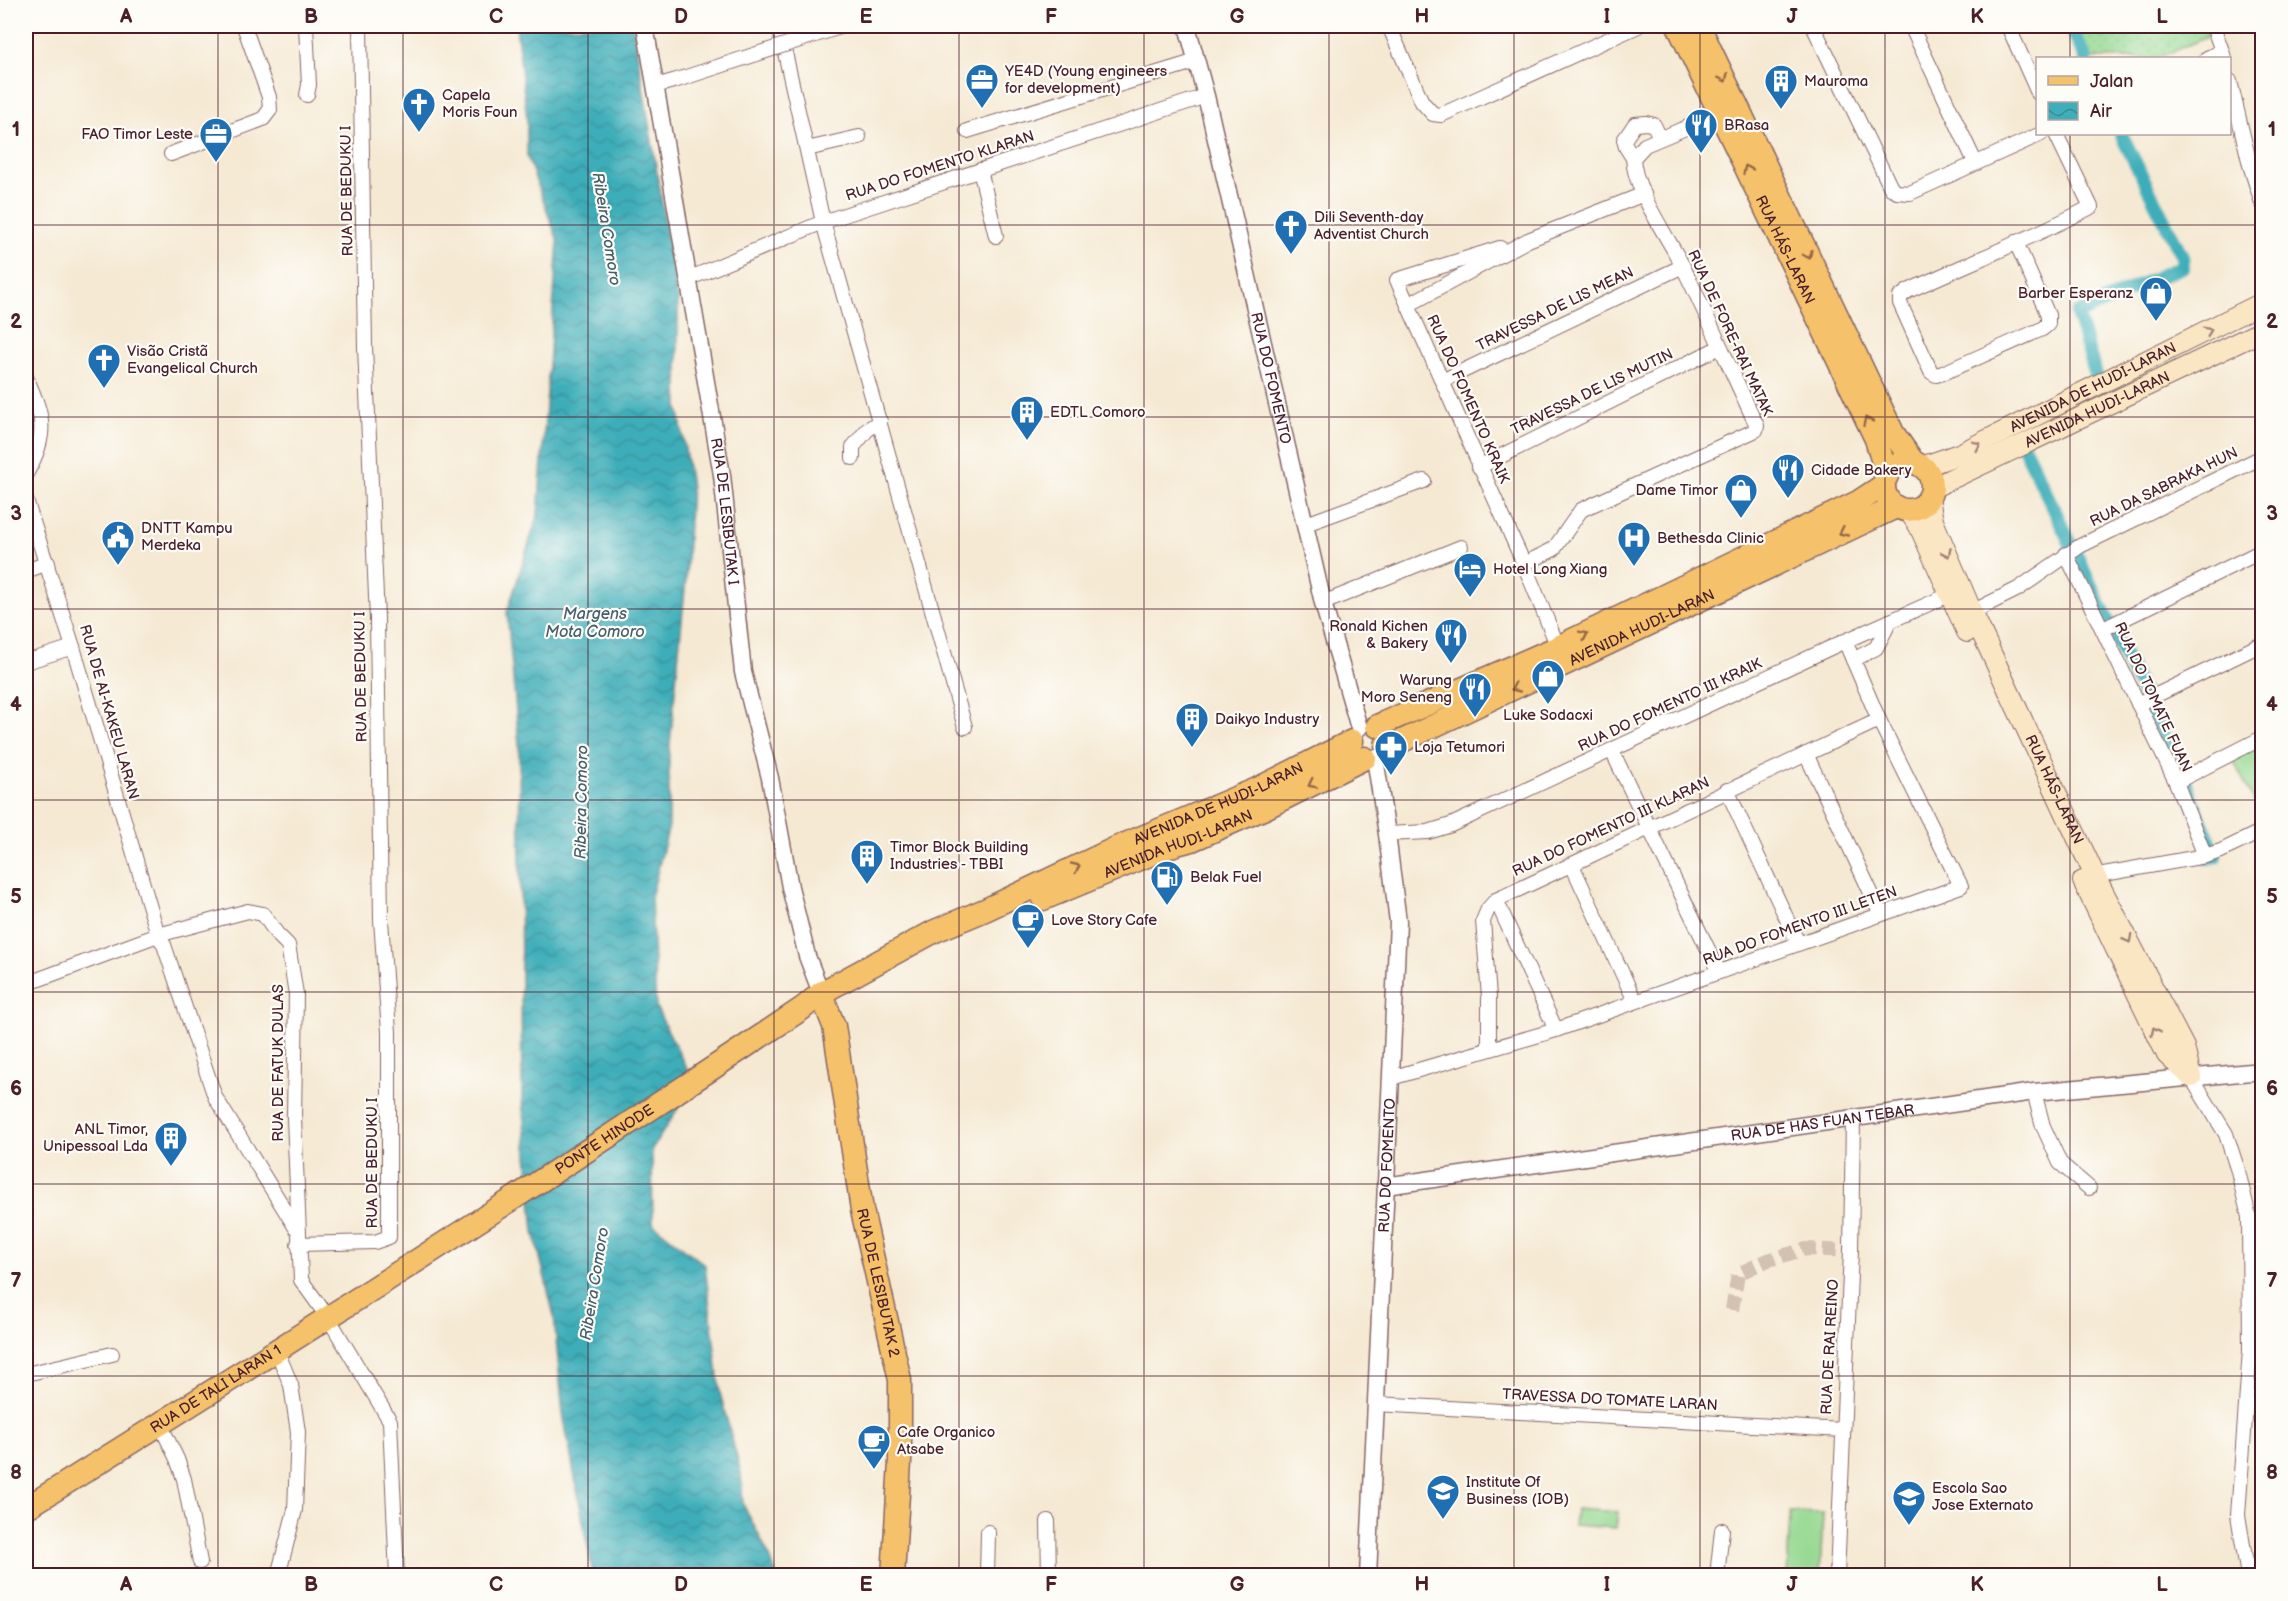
<svg xmlns="http://www.w3.org/2000/svg" width="2288" height="1601" viewBox="0 0 2288 1601" font-family="'Balsamiq Sans',sans-serif">
<defs>
<pattern id="green-dots" width="8" height="8" patternUnits="userSpaceOnUse" patternTransform="scale(1.5)"><rect width="8" height="8" fill="#95d891"/><path d="M2 2h.1M6 6h.1" fill="none" stroke="#82b97d" stroke-width="1.8" stroke-linecap="round"/></pattern>
<pattern id="water-waves" width="16" height="10" patternUnits="userSpaceOnUse" patternTransform="scale(1.5)"><rect width="16" height="10" fill="#3eaeb9"/><path d="M0 5q4-4 8 0t8 0" fill="none" stroke="#368d97"/></pattern>
</defs>
<rect width="100%" height="100%" fill="#fdfcf7"/>
<filter id="ink" filterUnits="userSpaceOnUse"><feTurbulence type="fractalNoise" baseFrequency=".0167" numOctaves="2"/><feDisplacementMap in="SourceGraphic" scale="12" xChannelSelector="R" yChannelSelector="G"/><feConvolveMatrix kernelMatrix="1 2 1 2 8 2 1 2 1" color-interpolation-filters="sRGB"/></filter>
<filter id="wash" filterUnits="userSpaceOnUse"><feTurbulence type="fractalNoise" baseFrequency=".008" numOctaves="4" result="noise"/><feDisplacementMap in="SourceGraphic" scale="24" xChannelSelector="R" yChannelSelector="G"/><feGaussianBlur stdDeviation="1.35" result="paint"/><feColorMatrix in="noise" values="0 0 0 0 0 0 0 0 0 0 0 0 0 0 0 0 0 1.4 0 .05"/><feComposite in="paint" operator="in"/></filter>
<g filter="url(#wash)">
<rect width="100%" height="100%" fill="#f5e9d3"/>
<polygon fill="url(#green-dots)" stroke="#707c5e" stroke-width="1.5" points="2074,26 2208,26 2212,35 2157,58 2091,58"/>
<g fill="#95d891" stroke="#707c5e" stroke-width="1.5">
<polygon points="2262,743 2262,817 2232,758"/>
<polygon points="1576,1509 1618,1512 1616,1528 1574,1525"/>
<polygon points="1790,1512 1823,1513 1820,1575 1787,1575"/>
</g>
<polygon fill="url(#water-waves)" stroke="#446672" stroke-width="1.5" points="516,26 633,26 678,300 678,405 691,487 686,578 669,755 669,826 651,897 656,1007 694,1083 652,1149 653,1224 705,1265 720,1393 741,1473 743,1504 771,1559 776,1575 593,1575 563,1414 554,1316 534,1232 522,1100 519,744 507,612 538,515 558,241 527,156 527,118"/>
<g fill="none" stroke-linecap="round" stroke-linejoin="round">
<g stroke="#3eaeb9" stroke-width="14">
<polyline points="2070,26 2086,58"/>
<polyline points="2099,385 2077,314 2183,266 2182,256 2121,134"/>
<polyline points="2023,445 2179,768 2216,856 2207,858"/>
</g>
</g>
</g>
<g filter="url(#ink)">
<g fill="none" stroke-linecap="round" stroke-linejoin="round">
<polyline stroke="#d3c1b1" stroke-width="14" stroke-dasharray="14 7" stroke-linecap="butt" points="1732,1310 1738,1274 1768,1260 1806,1249 1851,1251"/>
<defs>
<g id="minor">
<polyline points="306,26 309,85 307,95"/>
<polyline points="779,26 823,222 965,727"/>
<polyline points="1389,26 1422,102 1433,114 1441,115 1638,26"/>
<polyline points="1813,26 1891,188 1897,192 1910,193 2041,134"/>
<polyline points="1911,26 1975,162"/>
<polyline points="2008,26 2038,93"/>
<polyline points="2213,26 2222,51"/>
<polyline points="2207,58 2222,51 2224,58"/>
<polyline points="2230,81 2250,165 2262,203"/>
<polyline points="655,86 677,80"/>
<polyline points="967,131 1197,61"/>
<polyline points="807,149 859,137"/>
<polyline points="171,154 263,119 270,110 269,97 244,26"/>
<polyline points="1633,158 1626,147 1624,140 1635,124 1646,123 1654,125 1660,138"/>
<polyline points="980,170 996,236"/>
<path d="M2016 242 2048 315V324L2042 329 1943 373 1936 375 1931 372 1900 303V297L1908 291C1969 263 2032 238 2091 207L2056 134"/>
<polyline points="688,279 823,222 1206,96"/>
<polyline points="1408,305 1397,280 1500,248"/>
<path d="M26 377C44 417 49 435 26 474"/>
<polyline points="1442,381 1683,266"/>
<polyline points="853,458 853,447 867,430 880,421"/>
<polyline points="1479,467 1720,347"/>
<polyline points="26,500 73,647 158,935 164,945 215,1097 296,1228"/>
<polyline points="1306,524 1424,481"/>
<polyline points="2066,554 2176,782 2205,856"/>
<path d="M1524 564 1554 549 1581 510 1756 430 1757 426C1732 373 1709 319 1683 267 1668 237 1634 190 1633 158L1645 145 1721 113"/>
<polyline points="26,571 48,563"/>
<polyline points="1323,603 1461,547"/>
<polyline points="1972,612 2018,589 2080,546 2262,457"/>
<polyline points="2103,629 2262,551"/>
<polyline points="1558,647 1524,564 1408,305 1528,240 1644,194"/>
<polyline points="1853,660 1876,648 1890,621"/>
<polyline points="26,662 73,647"/>
<polyline points="2138,704 2262,644"/>
<polyline points="1612,751 1719,972"/>
<polyline points="1806,754 1881,914"/>
<polyline points="2176,782 2262,738"/>
<polyline points="1727,790 1798,943"/>
<polyline points="1387,834 1428,832 1451,825 1845,641 1958,591"/>
<polyline points="1572,865 1635,1001"/>
<polyline points="2087,877 2205,856 2221,851 2262,831"/>
<polyline points="1496,900 1556,1030"/>
<polyline points="26,984 158,935 248,911 263,914 277,934 288,945 296,994 294,1118 301,1280 329,1319 390,1421 397,1576"/>
<polyline points="1489,1049 1489,997 1483,921 1488,909 1496,900 1879,720"/>
<polyline points="2191,1077 2226,1134 2238,1171 2249,1217 2250,1350 2238,1515 2248,1576"/>
<polyline points="1391,1078 1556,1030 1961,886 1879,720 1845,641"/>
<polyline points="2034,1092 2043,1126 2060,1163 2089,1188"/>
<polyline points="298,1244 375,1242 389,1237 389,1032 381,920 377,619 365,347 360,26"/>
<polyline points="277,1351 291,1385 298,1432 295,1510 278,1576"/>
<polyline points="26,1374 112,1354"/>
<polyline points="1376,1404 1843,1430"/>
<polyline points="160,1424 177,1459 184,1479 200,1562"/>
<polyline points="1048,1521 1049,1576"/>
<polyline points="987,1576 988,1532"/>
<polyline points="1717,1576 1722,1530"/>
<polyline points="1837,1576 1851,1251 1853,1119"/>
</g>
<g id="tertiary">
<path id="s1" d="M645 26 722 475 743 672 770 778 790 887 807 956 821 993"/>
<path id="s2" d="M1187 26 1206 96 1323 603 1359 728"/>
<path id="s3" d="M1385 1186 2034 1092 2262 1071"/>
<path id="s4" d="M1368 1576 1398 922 1387 834 1375 758"/>
</g>
<g id="secondary">
<path id="s5" d="M1922 467 1959 454 2262 303"/>
<path id="s6" d="M1932 488 2262 331"/>
<path id="s7" d="M1929 498 1933 521 1972 612 2095 876 2184 1047 2191 1077"/>
<polyline points="1908,510 1919,526 1967,632"/>
<polyline points="2083,881 2167,1055 2191,1077"/>
</g>
<g id="primary">
<path id="s8" d="M1678 26 1876 439 1887 476"/>
<polyline points="1699,26 1893,433 1914,463"/>
<circle cx="1908" cy="486" r="24"/>
<polyline points="1377,726 1558,647 1858,502 1884,485"/>
<path id="s9" d="M1386 745 1400 742 1896 507"/>
<path id="s10" d="M1043 899 1176 844 1192 840 1265 808 1365 758"/>
<path id="s11" d="M821 993 834 1026 862 1210 900 1380V1462L893 1576"/>
<path id="s12" d="M26 1508C287 1345 546 1180 803 1008L821 993 935 931 985 910 1116 848 1257 789 1352 741"/>
</g>
</defs>
<use href="#minor" stroke="#866666" stroke-width="16"/>
<use href="#tertiary" stroke="#866666" stroke-width="19"/>
<use href="#secondary" stroke="#866666" stroke-width="22"/>
<use href="#primary" stroke="#866666" stroke-width="25"/>
<use href="#minor" stroke="#fff" stroke-width="14"/>
<use href="#tertiary" stroke="#fff" stroke-width="16"/>
<use href="#secondary" stroke="#fbe6c4" stroke-width="20"/>
<use href="#primary" stroke="#f5c16b" stroke-width="22"/>
<defs>
<polyline id="minor-bridge" points="677,80 843,26"/>
</defs>
<use href="#minor-bridge" stroke="#866666" stroke-width="16" stroke-linecap="butt"/>
<use href="#minor-bridge" stroke="#fff" stroke-width="14"/>
</g>
<defs><path id="oneway-chevron" d="M-2-3.5L2.5 0L-2 3.5" fill="none" stroke-width="1.6" stroke-linecap="round" stroke-linejoin="round" transform="scale(1.5)"/></defs>
<g stroke="#976848">
<use href="#oneway-chevron" transform="translate(1724 78) rotate(65)"/>
<use href="#oneway-chevron" transform="translate(1747 169) rotate(-115)"/>
<use href="#oneway-chevron" transform="translate(1808 255) rotate(65)"/>
<use href="#oneway-chevron" transform="translate(1867 421) rotate(-115)"/>
<use href="#oneway-chevron" transform="translate(1843 532) rotate(155)"/>
<use href="#oneway-chevron" transform="translate(1584 635) rotate(-26)"/>
<use href="#oneway-chevron" transform="translate(1515 688) rotate(155)"/>
<use href="#oneway-chevron" transform="translate(1312 784) rotate(153)"/>
<use href="#oneway-chevron" transform="translate(1076 867) rotate(-25)"/>
</g>
<g stroke="#a28278">
<use href="#oneway-chevron" transform="translate(2208 331) rotate(-27)"/>
<use href="#oneway-chevron" transform="translate(1977 445) rotate(-26)"/>
<use href="#oneway-chevron" transform="translate(1947 553) rotate(66)"/>
<use href="#oneway-chevron" transform="translate(2128 939) rotate(62)"/>
<use href="#oneway-chevron" transform="translate(2155 1031) rotate(-116)"/>
</g>
</g>
<path fill="none" stroke="#4a1f2b" stroke-width="1.5" stroke-opacity="0.55" d="M218 26V1576M403 26V1576M588 26V1576M774 26V1576M959 26V1576M1144 26V1576M1329 26V1576M1514 26V1576M1700 26V1576M1885 26V1576M2070 26V58M2070 134V1576M26 225H2262M26 417H2262M26 609H2262M26 800H2262M26 992H2262M26 1184H2262M26 1376H2262"/>
<defs>
<symbol id="office-pin" viewBox="-11 -11 22 30"><path d="M0 17L-7.5 6A9.5 9.5 0 1 1 7.5 6Z" fill="#1f6fb2" stroke="#fdfcf7"/><path d="M-6-3h4V-5.5h4V-3h4V5H-6ZM-1-4.5V-3h2v-1.5ZM-6 0V1H6V0Z" fill="#fff"/></symbol>
<symbol id="building-pin" viewBox="-11 -11 22 30"><path d="M0 17L-7.5 6A9.5 9.5 0 1 1 7.5 6Z" fill="#1f6fb2" stroke="#fdfcf7"/><path d="M-4-6H4V6H1V3H-1V6H-4ZM-2.5-4.3h1.7v1.8h-1.7ZM.8-4.3h1.7v1.8H.8ZM-2.5-1h1.7V.8h-1.7ZM.8-1h1.7V.8H.8Z" fill="#fff"/></symbol>
<symbol id="church-pin" viewBox="-11 -11 22 30"><path d="M0 17L-7.5 6A9.5 9.5 0 1 1 7.5 6Z" fill="#1f6fb2" stroke="#fdfcf7"/><path d="M-1.2-6h2.4v3.5h3.3v2.4h-3.3V6h-2.4V-.1h-3.3v-2.4h3.3Z" fill="#fff"/></symbol>
<symbol id="restaurant-pin" viewBox="-11 -11 22 30"><path d="M0 17L-7.5 6A9.5 9.5 0 1 1 7.5 6Z" fill="#1f6fb2" stroke="#fdfcf7"/><path d="M-5-6h1v4h1v-4h1v4h1v-4h1v5L-1.5 .5V6h-2V.5L-5-1ZM5-6V6H3V1.5H1.5Q1.5-4 5-6Z" fill="#fff"/></symbol>
<symbol id="shop-pin" viewBox="-11 -11 22 30"><path d="M0 17L-7.5 6A9.5 9.5 0 1 1 7.5 6Z" fill="#1f6fb2" stroke="#fdfcf7"/><path d="M-5-2.5h2.3a2.7 3.5 0 0 1 5.4 0H5L5.5 6h-11ZM-1.5-2.5h3a1.5 2.3 0 0 0-3 0Z" fill="#fff"/></symbol>
<symbol id="civic-pin" viewBox="-11 -11 22 30"><path d="M0 17L-7.5 6A9.5 9.5 0 1 1 7.5 6Z" fill="#1f6fb2" stroke="#fdfcf7"/><path d="M-.6-6.5H3V-4.5H.6V-3L4-1V1h2V6H-6V1h2V-1L-.6-3ZM-1.2 2.5V6h2.4V2.5Z" fill="#fff"/></symbol>
<symbol id="hospital-pin" viewBox="-11 -11 22 30"><path d="M0 17L-7.5 6A9.5 9.5 0 1 1 7.5 6Z" fill="#1f6fb2" stroke="#fdfcf7"/><path d="M-5-5h3v3.5h4V-5h3V5h-3V1.5h-4V5h-3Z" fill="#fff"/></symbol>
<symbol id="hotel-pin" viewBox="-11 -11 22 30"><path d="M0 17L-7.5 6A9.5 9.5 0 1 1 7.5 6Z" fill="#1f6fb2" stroke="#fdfcf7"/><path d="M-6-4.5h1.5V1H6V5H4.5V3h-9V5H-6ZM-4 0a1.8 1.8 0 1 1 3.6 0ZM.5 0V-2.5h3Q6-2.5 6 0Z" fill="#fff"/></symbol>
<symbol id="pharmacy-pin" viewBox="-11 -11 22 30"><path d="M0 17L-7.5 6A9.5 9.5 0 1 1 7.5 6Z" fill="#1f6fb2" stroke="#fdfcf7"/><path d="M-2-6h4v4h4v4h-4v4h-4v-4h-4v-4h4Z" fill="#fff"/></symbol>
<symbol id="fuel-pin" viewBox="-11 -11 22 30"><path d="M0 17L-7.5 6A9.5 9.5 0 1 1 7.5 6Z" fill="#1f6fb2" stroke="#fdfcf7"/><path d="M-5.5-6h7V0h2V4h1.3V-2.5L3-4.5l.8-.8L6-3V5H2.5V1h-1V6h-7ZM-4.2-4.7v3.2H.2V-4.7Z" fill="#fff"/></symbol>
<symbol id="cafe-pin" viewBox="-11 -11 22 30"><path d="M0 17L-7.5 6A9.5 9.5 0 1 1 7.5 6Z" fill="#1f6fb2" stroke="#fdfcf7"/><path d="M-5.5-4.5H6V0H3Q3 3.5 0 3.5H-2.5Q-5.5 3.5-5.5 0ZM3-3.2v2h1.7v-2ZM-6 4.5H4V6H-6Z" fill="#fff"/></symbol>
<symbol id="university-pin" viewBox="-11 -11 22 30"><path d="M0 17L-7.5 6A9.5 9.5 0 1 1 7.5 6Z" fill="#1f6fb2" stroke="#fdfcf7"/><path d="M0-5L7-2L0 1L-7-2ZM-4 1L0 2.5L4 1V4Q0 6-4 4Z" fill="#fff"/></symbol>
<symbol id="school-pin" viewBox="-11 -11 22 30"><path d="M0 17L-7.5 6A9.5 9.5 0 1 1 7.5 6Z" fill="#1f6fb2" stroke="#fdfcf7"/><path d="M0-5L7-2L0 1L-7-2ZM-4 1L0 2.5L4 1V4Q0 6-4 4Z" fill="#fff"/></symbol>
</defs>
<g fill-rule="evenodd">
<use href="#office-pin" x="963" y="61" width="38" height="52"/>
<use href="#building-pin" x="1762" y="62" width="38" height="52"/>
<use href="#church-pin" x="400" y="85" width="38" height="52"/>
<use href="#restaurant-pin" x="1682" y="106" width="38" height="52"/>
<use href="#office-pin" x="197" y="115" width="38" height="52"/>
<use href="#church-pin" x="1272" y="207" width="38" height="52"/>
<use href="#shop-pin" x="2137" y="274" width="38" height="52"/>
<use href="#church-pin" x="85" y="341" width="38" height="52"/>
<use href="#building-pin" x="1008" y="393" width="38" height="52"/>
<use href="#restaurant-pin" x="1769" y="451" width="38" height="52"/>
<use href="#shop-pin" x="1722" y="471" width="38" height="52"/>
<use href="#civic-pin" x="99" y="518" width="38" height="52"/>
<use href="#hospital-pin" x="1615" y="519" width="38" height="52"/>
<use href="#hotel-pin" x="1451" y="550" width="38" height="52"/>
<use href="#restaurant-pin" x="1432" y="616" width="38" height="52"/>
<use href="#shop-pin" x="1529" y="657" width="38" height="52"/>
<use href="#restaurant-pin" x="1456" y="670" width="38" height="52"/>
<use href="#building-pin" x="1173" y="700" width="38" height="52"/>
<use href="#pharmacy-pin" x="1372" y="728" width="38" height="52"/>
<use href="#building-pin" x="848" y="837" width="38" height="52"/>
<use href="#fuel-pin" x="1148" y="858" width="38" height="52"/>
<use href="#cafe-pin" x="1009" y="901" width="38" height="52"/>
<use href="#building-pin" x="152" y="1119" width="38" height="52"/>
<use href="#cafe-pin" x="855" y="1422" width="38" height="52"/>
<use href="#university-pin" x="1424" y="1472" width="38" height="52"/>
<use href="#school-pin" x="1890" y="1478" width="38" height="52"/>
</g>
<g text-anchor="middle" dominant-baseline="central" stroke-width="4.5" stroke-linejoin="round" paint-order="stroke">
<g font-size="15" fill="#4a1f2b" stroke="#fdfcf7" text-anchor="start">
<text x="1005" y="71">YE4D (Young engineers<tspan x="1005" dy="17">for development)</tspan></text>
<text x="1804" y="81">Mauroma</text>
<text x="442" y="95">Capela<tspan x="442" dy="17">Moris Foun</tspan></text>
<text x="1724" y="125">BRasa</text>
<text x="193" y="134" text-anchor="end">FAO Timor Leste</text>
<text x="1314" y="217">Dili Seventh-day<tspan x="1314" dy="17">Adventist Church</tspan></text>
<text x="2133" y="293" text-anchor="end">Barber Esperanz</text>
<text x="127" y="351">Visão Cristã<tspan x="127" dy="17">Evangelical Church</tspan></text>
<text x="1050" y="412">EDTL Comoro</text>
<text x="1811" y="470">Cidade Bakery</text>
<text x="1718" y="490" text-anchor="end">Dame Timor</text>
<text x="141" y="528">DNTT Kampu<tspan x="141" dy="17">Merdeka</tspan></text>
<text x="1657" y="538">Bethesda Clinic</text>
<text x="1493" y="569">Hotel Long Xiang</text>
<text x="1428" y="626" text-anchor="end">Ronald Kichen<tspan x="1428" dy="17">&amp; Bakery</tspan></text>
<text x="1452" y="680" text-anchor="end">Warung<tspan x="1452" dy="17">Moro Seneng</tspan></text>
<text x="1548" y="715" text-anchor="middle">Luke Sodacxi</text>
<text x="1215" y="719">Daikyo Industry</text>
<text x="1414" y="747">Loja Tetumori</text>
<text x="890" y="847">Timor Block Building<tspan x="890" dy="17">Industries - TBBI</tspan></text>
<text x="1190" y="877">Belak Fuel</text>
<text x="1051" y="920">Love Story Cafe</text>
<text x="148" y="1129" text-anchor="end">ANL Timor,<tspan x="148" dy="17">Unipessoal Lda</tspan></text>
<text x="897" y="1432">Cafe Organico<tspan x="897" dy="17">Atsabe</tspan></text>
<text x="1466" y="1482">Institute Of<tspan x="1466" dy="17">Business (IOB)</tspan></text>
<text x="1932" y="1488">Escola Sao<tspan x="1932" dy="17">Jose Externato</tspan></text>
</g>
<g font-size="15" fill="#4a1f2b" stroke="#fdfcf7">
<text transform="translate(940 166) rotate(-18)">RUA DO FOMENTO KLARAN</text>
<text transform="translate(347 191) rotate(-91)">RUA DE BEDUKU I</text>
<text stroke="none"><textPath href="#s8" startOffset="248">RUA HÁS-LARAN</textPath></text>
<text transform="translate(1555 309) rotate(-26)">TRAVESSA DE LIS MEAN</text>
<text transform="translate(1730 333) rotate(65)">RUA DE FORE-RAI MATAK</text>
<text stroke="none"><textPath href="#s2" startOffset="362">RUA DO FOMENTO</textPath></text>
<text stroke="none"><textPath href="#s5" startOffset="189">AVENIDA DE HUDI-LARAN</textPath></text>
<text transform="translate(1592 392) rotate(-26)">TRAVESSA DE LIS MUTIN</text>
<text transform="translate(1468 399) rotate(66)">RUA DO FOMENTO KRAIK</text>
<text stroke="none"><textPath href="#s6" startOffset="183">AVENIDA HUDI-LARAN</textPath></text>
<text transform="translate(2164 487) rotate(-26)">RUA DA SABRAKA HUN</text>
<text stroke="none"><textPath href="#s1" startOffset="492">RUA DE LESIBUTAK I</textPath></text>
<text stroke="none"><textPath href="#s9" startOffset="282">AVENIDA HUDI-LARAN</textPath></text>
<text transform="translate(361 677) rotate(-91)">RUA DE BEDUKU I</text>
<text transform="translate(2153 697) rotate(65)">RUA DO TOMATE FUAN</text>
<text transform="translate(1670 705) rotate(-25)">RUA DO FOMENTO III KRAIK</text>
<text transform="translate(109 712) rotate(74)">RUA DE AI-KAKEU LARAN</text>
<text stroke="none"><textPath href="#s7" startOffset="318">RUA HÁS-LARAN</textPath></text>
<text stroke="none"><textPath href="#s12" startOffset="1388">AVENIDA DE HUDI-LARAN</textPath></text>
<text transform="translate(1611 827) rotate(-25)">RUA DO FOMENTO III KLARAN</text>
<text stroke="none"><textPath href="#s10" startOffset="146">AVENIDA HUDI-LARAN</textPath></text>
<text transform="translate(1800 926) rotate(-20)">RUA DO FOMENTO III LETEN</text>
<text transform="translate(278 1063) rotate(-90)">RUA DE FATUK DULAS</text>
<text stroke="none"><textPath href="#s3" startOffset="442">RUA DE HAS FUAN TEBAR</textPath></text>
<text stroke="none"><textPath href="#s12" startOffset="686">PONTE HINODE</textPath></text>
<text transform="translate(372 1163) rotate(-90)">RUA DE BEDUKU I</text>
<text stroke="none"><textPath href="#s4" startOffset="411">RUA DO FOMENTO</textPath></text>
<text stroke="none"><textPath href="#s11" startOffset="296">RUA DE LESIBUTAK 2</textPath></text>
<text transform="translate(1830 1347) rotate(-87)">RUA DE RAI REINO</text>
<text stroke="none"><textPath href="#s12" startOffset="224">RUA DE TALI LARAN 1</textPath></text>
<text transform="translate(1610 1400) rotate(3)">TRAVESSA DO TOMATE LARAN</text>
</g>
<g font-size="16" font-style="italic" fill="#455f6b" stroke="#fdfcf7">
<text transform="translate(606 229) rotate(81)">Ribeira Comoro</text>
<text x="595" y="614">Margens<tspan x="595" dy="18">Mota Comoro</tspan></text>
<text transform="translate(582 802) rotate(-89)">Ribeira Comoro</text>
<text transform="translate(595 1284) rotate(-81)">Ribeira Comoro</text>
</g>
</g>
<rect width="2288" height="1601" fill="none" stroke="#fdfcf7" stroke-width="66"/>
<rect x="2036" y="57" width="195" height="78" fill="#fdfcf7" stroke="#b5a4a5" stroke-width="1.5"/>
<rect x="2048" y="76" width="30" height="9" fill="#f5c16b" stroke="#b5a4a5" stroke-width="1.5"/>
<text x="2090" y="87" font-size="18" fill="#4a1f2b">Jalan</text>
<rect x="2048" y="102" width="30" height="18" fill="url(#water-waves)" stroke="#b5a4a5" stroke-width="1.5"/>
<text x="2090" y="117" font-size="18" fill="#4a1f2b">Air</text>
<rect x="33" y="33" width="2222" height="1535" fill="none" stroke="#4a1f2b" stroke-width="2"/>
<g font-size="20" text-anchor="middle" font-weight="bold" fill="#4a1f2b">
<text x="126" y="23">A</text>
<text x="311" y="23">B</text>
<text x="496" y="23">C</text>
<text x="681" y="23">D</text>
<text x="866" y="23">E</text>
<text x="1051" y="23">F</text>
<text x="1237" y="23">G</text>
<text x="1422" y="23">H</text>
<text x="1607" y="23">I</text>
<text x="1792" y="23">J</text>
<text x="1977" y="23">K</text>
<text x="2162" y="23">L</text>
<text x="16" y="136">1</text>
<text x="2272" y="136">1</text>
<text x="16" y="328">2</text>
<text x="2272" y="328">2</text>
<text x="16" y="520">3</text>
<text x="2272" y="520">3</text>
<text x="16" y="711">4</text>
<text x="2272" y="711">4</text>
<text x="16" y="903">5</text>
<text x="2272" y="903">5</text>
<text x="16" y="1095">6</text>
<text x="2272" y="1095">6</text>
<text x="16" y="1287">7</text>
<text x="2272" y="1287">7</text>
<text x="16" y="1479">8</text>
<text x="2272" y="1479">8</text>
<text x="126" y="1591">A</text>
<text x="311" y="1591">B</text>
<text x="496" y="1591">C</text>
<text x="681" y="1591">D</text>
<text x="866" y="1591">E</text>
<text x="1051" y="1591">F</text>
<text x="1237" y="1591">G</text>
<text x="1422" y="1591">H</text>
<text x="1607" y="1591">I</text>
<text x="1792" y="1591">J</text>
<text x="1977" y="1591">K</text>
<text x="2162" y="1591">L</text>
</g>
</svg>
